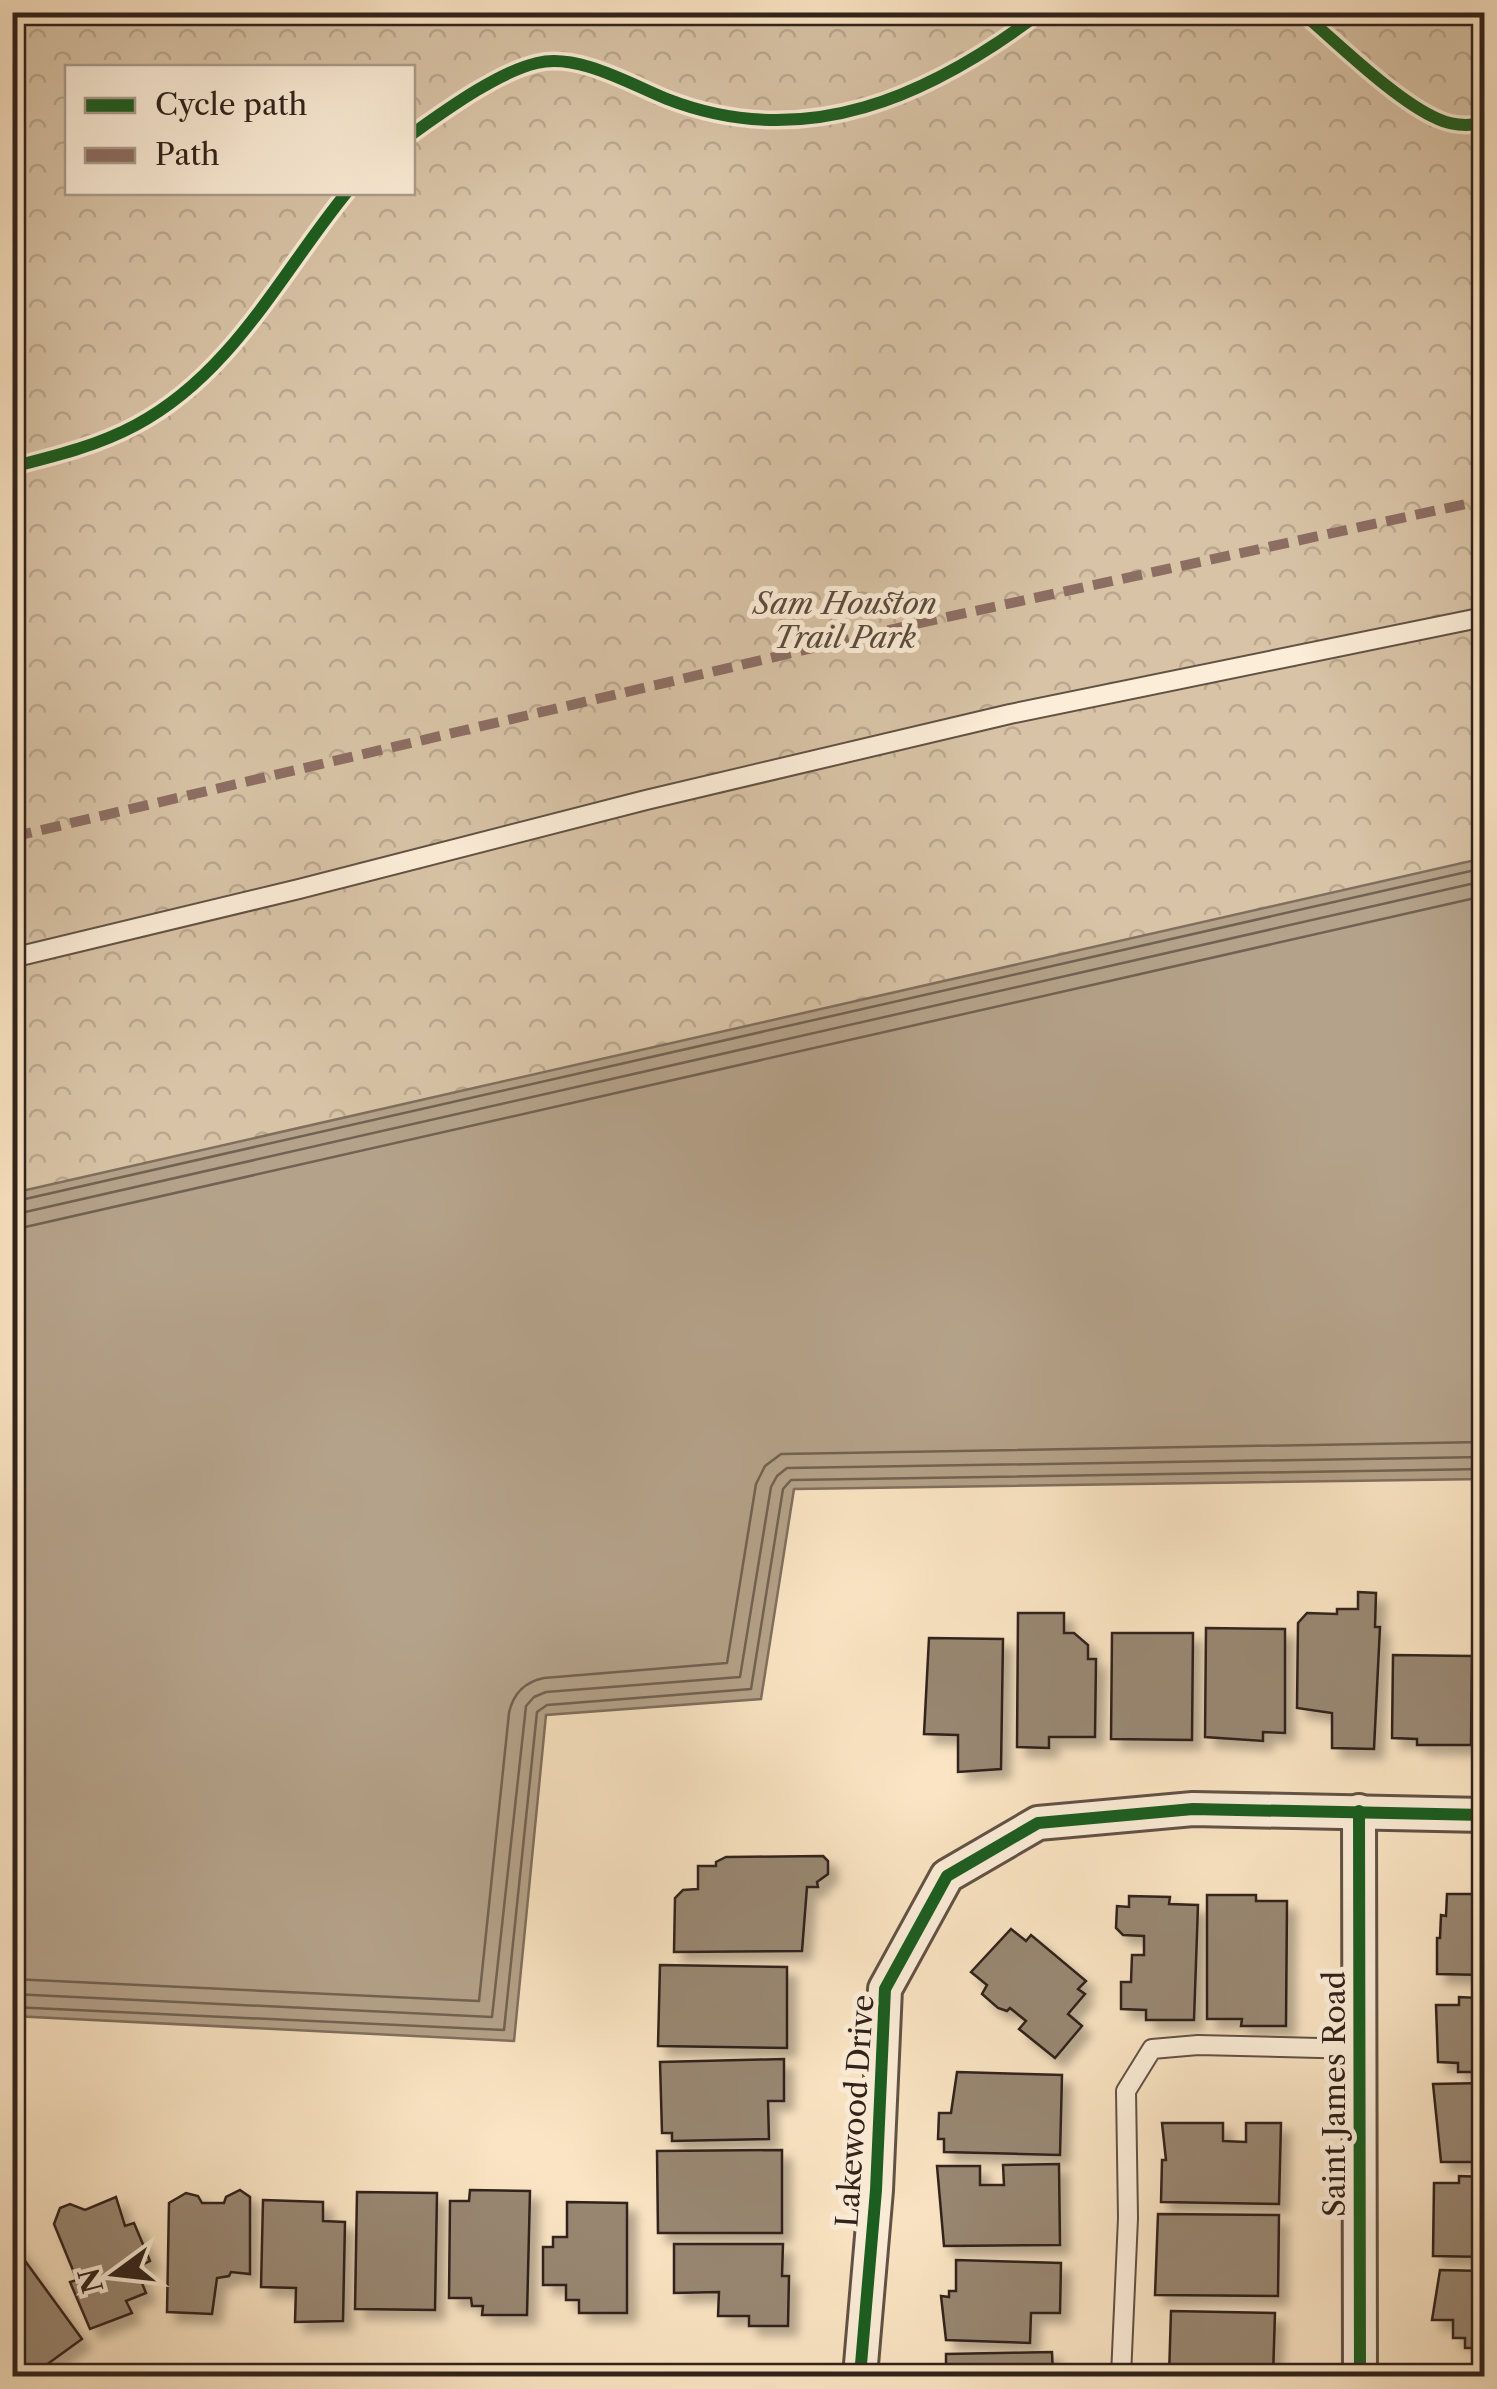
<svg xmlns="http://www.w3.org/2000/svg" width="1497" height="2389" viewBox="0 0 1497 2389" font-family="'Libre Caslon Text',serif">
<defs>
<pattern id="park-crowns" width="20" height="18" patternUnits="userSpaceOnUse" patternTransform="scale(2.5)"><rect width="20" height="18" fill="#d8c3a6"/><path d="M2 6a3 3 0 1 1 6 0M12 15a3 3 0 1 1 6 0" fill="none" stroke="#baa78e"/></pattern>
<filter id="shadow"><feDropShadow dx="9" dy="9" stdDeviation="5" flood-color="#0004"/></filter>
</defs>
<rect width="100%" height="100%" fill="#fae4c3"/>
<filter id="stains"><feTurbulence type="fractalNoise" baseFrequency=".002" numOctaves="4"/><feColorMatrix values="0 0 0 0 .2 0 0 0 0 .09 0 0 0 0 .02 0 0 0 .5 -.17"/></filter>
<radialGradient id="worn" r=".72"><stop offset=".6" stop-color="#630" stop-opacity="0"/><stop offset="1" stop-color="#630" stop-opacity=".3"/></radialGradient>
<path fill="url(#park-crowns)" stroke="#847260" stroke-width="2.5" fill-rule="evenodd" d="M12 13H1484V1103L13 1420ZM68 68H412V192H68Z"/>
<polygon fill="#b5a28a" stroke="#806f5e" stroke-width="2.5" points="1484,858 1484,1479 794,1489 761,1699 546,1715 514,2041 13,2016 13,1193"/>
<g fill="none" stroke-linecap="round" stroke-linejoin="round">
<g stroke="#726252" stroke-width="2.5">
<polyline points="12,1202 1484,868"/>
<polyline points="12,1215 1484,881"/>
<polyline points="12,1230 1484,896"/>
<path d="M12 1979 479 2001 509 1713C513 1694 524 1682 544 1678L727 1663 756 1484 765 1466 781 1454 1484 1442"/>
<polyline points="12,1994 492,2017 526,1706 534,1697 546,1692 740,1677 771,1487 777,1476 787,1468 1484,1457"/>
<polyline points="12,2007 504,2030 537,1712 547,1705 751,1689 783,1489 791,1480 1484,1469"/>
</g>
</g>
<g fill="#998772" stroke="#30221b" stroke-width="2.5" filter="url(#shadow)">
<polygon points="1358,1592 1376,1593 1375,1627 1380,1627 1374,1749 1332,1748 1332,1713 1297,1708 1298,1623 1307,1613 1337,1614 1337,1609 1358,1609"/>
<polygon points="1018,1613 1064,1613 1064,1633 1074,1633 1088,1645 1088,1659 1096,1659 1095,1737 1049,1737 1049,1748 1017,1747"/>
<polygon points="1206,1628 1285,1629 1285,1733 1263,1732 1263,1741 1205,1737"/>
<polygon points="1112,1633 1193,1633 1192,1740 1111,1739"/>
<polygon points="929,1638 1003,1639 1001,1769 958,1772 958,1735 924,1734"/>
<polygon points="1393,1655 1472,1656 1471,1745 1417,1745 1417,1739 1392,1738"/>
<polygon points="823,1856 828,1861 828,1874 817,1882 818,1887 807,1887 802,1951 674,1952 675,1898 683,1890 698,1889 698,1866 716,1866 716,1862 726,1857"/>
<polygon points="1447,1894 1484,1894 1484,1975 1437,1974 1437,1938 1440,1938 1441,1915 1446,1916"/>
<polygon points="1207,1895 1256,1895 1256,1901 1287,1901 1286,2026 1241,2026 1242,2019 1207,2019"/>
<polygon points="1129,1896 1170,1897 1169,1904 1198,1905 1194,2020 1146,2020 1146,2010 1121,2009 1121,1982 1131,1982 1132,1955 1144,1955 1144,1936 1123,1935 1116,1928 1117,1906 1129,1907"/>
<polygon points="1011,1929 1026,1941 1031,1935 1086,1981 1078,1989 1085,1994 1068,2014 1082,2026 1055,2058 1019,2029 1026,2021 1010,2008 1007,2011 998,2008 982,1994 987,1985 971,1972"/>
<polygon points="660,1965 787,1967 787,2048 658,2046"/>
<polygon points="1478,1988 1484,1988 1484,2072 1458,2072 1458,2063 1438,2062 1436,2005 1459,2005 1459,1997 1478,1998"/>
<polygon points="784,2059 784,2101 768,2101 769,2139 672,2141 672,2133 662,2133 660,2062"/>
<polygon points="957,2072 1062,2075 1060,2155 944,2152 944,2139 938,2139 939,2113 951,2113"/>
<polygon points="1484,2083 1484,2162 1441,2162 1433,2084"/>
<polygon points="1162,2123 1223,2123 1223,2141 1246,2142 1246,2123 1281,2123 1279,2204 1161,2202 1162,2160 1166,2160"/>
<polygon points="782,2150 782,2233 658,2233 657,2151"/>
<polygon points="1059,2164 1060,2245 944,2246 937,2166 980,2166 980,2185 1004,2185 1003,2165"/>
<polygon points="1459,2176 1484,2177 1484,2257 1433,2256 1434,2183 1459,2183"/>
<polygon points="240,2190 250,2197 250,2274 231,2272 229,2276 217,2278 212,2314 167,2312 169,2203 186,2193 198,2196 202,2203 224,2203 226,2197"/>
<polygon points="470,2190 530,2191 527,2315 482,2315 483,2306 472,2306 471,2298 449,2298 450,2201 469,2201"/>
<polygon points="357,2192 437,2193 435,2310 355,2309"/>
<polygon points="116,2197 125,2226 134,2223 150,2261 136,2268 146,2293 126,2301 132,2313 90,2329 70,2282 77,2280 54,2224 60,2208 70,2204 85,2210"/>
<polygon points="263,2200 323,2202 323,2221 345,2222 343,2321 295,2322 296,2288 261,2287"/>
<polygon points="567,2202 627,2203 627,2313 579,2313 579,2300 566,2300 566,2285 543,2285 543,2247 553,2247 553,2237 567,2237"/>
<polygon points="1158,2214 1279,2215 1278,2296 1155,2295"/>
<polygon points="12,2243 82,2339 31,2376 12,2376"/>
<polygon points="674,2244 783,2244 782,2276 789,2276 788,2326 749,2326 749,2316 718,2316 719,2292 674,2293"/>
<polygon points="956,2260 1061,2263 1060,2313 1031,2313 1030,2343 946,2340 941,2296 949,2297 949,2291 956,2291"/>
<polygon points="1440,2270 1484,2271 1484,2348 1465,2348 1465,2338 1453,2338 1453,2320 1432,2320"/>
<polygon points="1171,2311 1275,2313 1273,2376 1169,2376"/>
<polygon points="1052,2352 1053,2376 946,2376 946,2354"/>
<rect x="1439" y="2368" width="31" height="8"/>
</g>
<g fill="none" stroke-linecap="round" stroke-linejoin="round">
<defs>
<g id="service">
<polyline points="12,958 299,889 646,800 1010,714 1484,617"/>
<polyline points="1121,2376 1128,2218 1126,2091 1152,2049 1198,2045 1359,2049"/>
</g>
<g id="minor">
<polyline points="1359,1811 1360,2376"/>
<polyline points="860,2376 876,2190 885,1989 947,1876 1038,1823 1193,1809 1484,1815"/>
</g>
</defs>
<use href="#service" stroke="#625245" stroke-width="22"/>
<use href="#minor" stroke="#625245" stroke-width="38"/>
<use href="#service" stroke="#fcedd8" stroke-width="18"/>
<use href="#minor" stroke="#fcedd8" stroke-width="32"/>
<polyline stroke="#8d6e63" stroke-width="10" stroke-dasharray="20 10" stroke-linecap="butt" points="12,837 906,626 1484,500"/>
<defs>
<g id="cycleway">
<path d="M1301 12C1338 43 1396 101 1438 119 1453 126 1469 126 1484 123"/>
<path d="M412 134C446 110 498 72 537 63 578 53 630 84 667 99 806 153 930 96 1041 12"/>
<path d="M12 467C55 456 97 446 136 425 232 374 281 273 347 192"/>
<polyline points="1359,1811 1360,2376"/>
<polyline points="860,2376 876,2190 885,1989 947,1876 1038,1823 1193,1809 1484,1815"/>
</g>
</defs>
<use href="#cycleway" stroke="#fcedd8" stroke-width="19"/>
<use href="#cycleway" stroke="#1b5e20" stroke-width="12"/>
</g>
<g text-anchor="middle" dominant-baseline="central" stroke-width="10" stroke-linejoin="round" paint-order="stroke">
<g font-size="30" font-style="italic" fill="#5a4a3e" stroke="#fcedd8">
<text x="845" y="603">Sam Houston<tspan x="845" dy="34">Trail Park</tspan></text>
</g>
<g font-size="30" fill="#30221b" stroke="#fcedd8">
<text transform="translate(1334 2094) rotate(-90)">Saint James Road</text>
<text transform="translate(855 2111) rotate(-86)">Lakewood Drive</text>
</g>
</g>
<rect width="1497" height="2389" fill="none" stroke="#fae4c3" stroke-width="50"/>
<rect x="15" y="15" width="1467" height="2359" fill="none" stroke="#30221b" stroke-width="5"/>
<rect x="25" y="25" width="1447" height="2339" fill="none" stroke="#30221b" stroke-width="2.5"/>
<rect x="65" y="65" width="350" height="130" fill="#fcedd8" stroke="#aa9c8c" stroke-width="2.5"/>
<rect x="85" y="98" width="50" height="15" fill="#1b5e20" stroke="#aa9c8c" stroke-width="2.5"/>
<text x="155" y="115" font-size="30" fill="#30221b">Cycle path</text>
<rect x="85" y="148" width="50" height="15" fill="#8d6e63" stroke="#aa9c8c" stroke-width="2.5"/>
<text x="155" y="165" font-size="30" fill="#30221b">Path</text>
<g transform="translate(115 2274) rotate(255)" stroke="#fcedd8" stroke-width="8" paint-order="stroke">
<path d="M0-8L18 38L0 25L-18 38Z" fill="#30221b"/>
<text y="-15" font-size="28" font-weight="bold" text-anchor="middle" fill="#30221b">N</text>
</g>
<rect width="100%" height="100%" filter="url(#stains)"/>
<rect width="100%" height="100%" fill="url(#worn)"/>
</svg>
